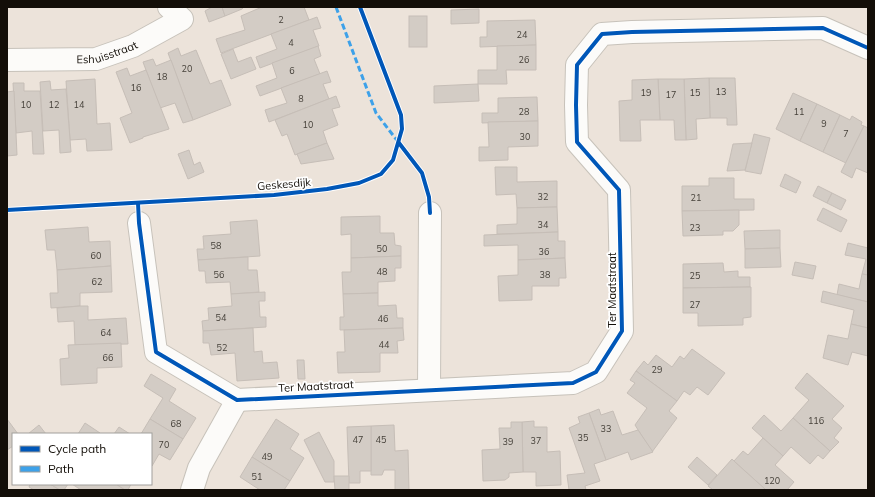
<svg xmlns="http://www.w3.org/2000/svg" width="875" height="497" viewBox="0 0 875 497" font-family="Mulish,sans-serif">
<rect width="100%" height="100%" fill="#ece3da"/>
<g fill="#d3ccc5" stroke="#c6beb7">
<polygon points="212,7 222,7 225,16 209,22 205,11"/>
<polygon points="222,7 244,7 242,9 225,16"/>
<polygon points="262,7 304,7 309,20 221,53 216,39 245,30 241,16"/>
<polygon points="479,9 479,23 451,24 451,10"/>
<rect x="409" y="16" width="18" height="31"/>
<polygon points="317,17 321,28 313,30 319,46 260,68 256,57 277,49 271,34"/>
<polygon points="535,20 536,45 480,47 480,37 487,37 487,21"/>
<polygon points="536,45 536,70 506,70 507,84 478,84 478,70 497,70 497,46"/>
<polygon points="318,46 321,56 314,59 320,74 260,96 256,86 277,78 272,63"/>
<polygon points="178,48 181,56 196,50 210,84 221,80 231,105 193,120 168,53"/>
<polygon points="233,49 238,62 251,57 256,69 231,79 221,54"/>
<polygon points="153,59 156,66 171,60 193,120 183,123 175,103 160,108 143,62"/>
<polygon points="127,68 130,76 146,70 169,129 143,137 143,138 130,143 120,118 132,113 116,72"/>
<polygon points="327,71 331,82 323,84 329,99 269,122 265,110 287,103 281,88"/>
<polygon points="709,78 735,78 737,125 727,125 727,118 710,118"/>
<polygon points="709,78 710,118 696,119 697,139 686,140 684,79"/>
<polygon points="95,79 97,124 110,123 112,150 87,151 86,139 70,140 66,81"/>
<polygon points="658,79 684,79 686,140 675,140 674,120 660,120"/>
<polygon points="658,79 660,120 640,120 641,141 620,141 619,101 632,100 632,80"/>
<polygon points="50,81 51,90 66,89 71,152 60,153 59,130 43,131 40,82"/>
<polygon points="13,83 24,83 24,91 40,91 44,154 33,154 32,131 16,133"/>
<polygon points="478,84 479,101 434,103 434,86"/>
<polygon points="14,91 17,155 7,156 7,92"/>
<polygon points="793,93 817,104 800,141 776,129"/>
<polygon points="336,96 340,107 332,109 338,125 323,131 327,143 295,155 287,134 282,136 275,120"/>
<polygon points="537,97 538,121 482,123 482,113 498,113 498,98"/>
<polygon points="817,104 840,115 823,152 800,141"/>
<polygon points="840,115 850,120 852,116 862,122 861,125 864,126 846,163 823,152"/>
<polygon points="538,121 538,146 508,147 508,160 479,161 479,147 489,147 488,122"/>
<polygon points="864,126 868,128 868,173 856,168 852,178 841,172"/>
<polygon points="754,134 770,138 761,174 745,171"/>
<polygon points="327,143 334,159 301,164 297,154"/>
<polygon points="752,143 745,170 727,171 733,144"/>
<polygon points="189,150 194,165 200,162 204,172 188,179 178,154"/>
<polygon points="495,167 517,167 517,182 557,181 557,207 517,208 516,194 496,195"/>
<polygon points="785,174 801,182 796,193 780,186"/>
<polygon points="709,178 734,178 734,199 754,199 754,210 682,211 682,186 709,186"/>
<polygon points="818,186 832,193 827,203 813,196"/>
<polygon points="832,193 846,200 841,210 827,203"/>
<polygon points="557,207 558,232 497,234 497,225 517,224 517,208"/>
<polygon points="823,208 847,220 841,232 817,220"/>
<polygon points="739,210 739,225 733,231 723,231 723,235 683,236 682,211"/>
<polygon points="380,216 380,233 394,233 395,245 401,246 401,256 351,258 351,234 341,235 341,217"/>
<polygon points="257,220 260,256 198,260 197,249 204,249 203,236 231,234 230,222"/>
<polygon points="88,227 89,242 110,241 111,266 57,270 55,250 47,250 45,230"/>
<polygon points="780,230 780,248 745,249 744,231"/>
<polygon points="558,232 558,241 565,241 565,258 518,260 518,245 484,246 484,235"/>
<polygon points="848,243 868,248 868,275 862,274 866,259 845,255"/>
<polygon points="780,248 781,267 745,268 745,249"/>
<polygon points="401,256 401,268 395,268 395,281 378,282 378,293 343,294 342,272 351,272 351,258"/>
<polygon points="248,257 248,270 257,270 259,292 231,294 230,282 206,283 205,271 199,271 198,260"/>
<polygon points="565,258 566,278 559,278 559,286 532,286 532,300 499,301 498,276 518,275 518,260"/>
<polygon points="795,262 816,266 813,279 792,275"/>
<polygon points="723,263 724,272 738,271 738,277 750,277 750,287 683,288 683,264"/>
<polygon points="111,266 112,292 80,293 80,306 51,308 50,293 58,293 57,270"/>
<polygon points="862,274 868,275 868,302 837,295 839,284 859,289"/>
<polygon points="751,287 751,317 743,318 743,325 698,326 698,313 683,313 683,288"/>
<polygon points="823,291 868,302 868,328 851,324 854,310 821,302"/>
<polygon points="265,292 265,301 259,301 260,317 266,317 266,327 203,331 202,321 209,320 208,308 232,306 231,294"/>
<polygon points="378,293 378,306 396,305 397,318 403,318 403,328 340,330 340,317 344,317 343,294"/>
<polygon points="80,306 88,306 88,320 126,318 128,344 75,345 74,321 58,322 57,308"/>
<polygon points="851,324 868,328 868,356 852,352 848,365 823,358 828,335 848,339"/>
<polygon points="253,328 254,352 262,351 263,363 277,362 279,378 237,381 235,353 211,355 209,343 203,343 203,331"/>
<polygon points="403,328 404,340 397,341 398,353 380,353 380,372 338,373 337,352 345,352 344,330"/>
<polygon points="121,343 122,367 97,368 97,383 61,385 60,359 69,358 68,345"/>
<polygon points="692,349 725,373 708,395 697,387 690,395 684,391 677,401 636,371 644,361 648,365 656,355 672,367 680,356 684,359"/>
<polygon points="297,360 304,360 305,379 298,379"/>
<polygon points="636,371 677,401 669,411 677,418 652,452 635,425 647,408 627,393 635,383 630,380"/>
<polygon points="807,373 844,406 832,419 842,428 834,438 839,442 830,451 793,418 809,400 795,388"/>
<polygon points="151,374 176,389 169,401 196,418 183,439 150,419 163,398 144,386"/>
<polygon points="599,409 601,415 613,411 622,435 638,430 653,452 631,460 628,452 606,460 589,413"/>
<polygon points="589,413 606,460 594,464 600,481 585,486 586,490 569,490 567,475 585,473 569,428 580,423 578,417"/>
<polygon points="764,415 781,431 793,418 830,451 823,459 818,455 810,464 791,447 783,456 752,428"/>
<polygon points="7,419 18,434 13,434 13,446 7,450"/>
<polygon points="150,419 183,439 170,460 159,454 152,466 151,434 141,434"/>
<polygon points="276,419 299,434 290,449 304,458 290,481 252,457"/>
<polygon points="534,421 534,427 547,427 547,452 560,451 561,485 536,486 536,472 523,472 522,422"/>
<polygon points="511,422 522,422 523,472 509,473 509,477 505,480 483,481 482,450 500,449 499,428 511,428"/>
<polygon points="85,423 100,433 99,434 78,434"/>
<polygon points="39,425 46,434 28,434"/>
<polygon points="394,425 395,451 408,450 409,490 395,490 395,470 384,470 382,475 371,475 371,426"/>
<polygon points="371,426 371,471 360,471 360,483 349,483 347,427"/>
<polygon points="119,427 130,434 114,434"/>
<polygon points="319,432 334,461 334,482 325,482 304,440"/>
<polygon points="763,438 783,456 775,465 794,482 787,490 766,490 734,461 743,451 748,455"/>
<polygon points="252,457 290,481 284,490 260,490 240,477"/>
<polygon points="697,457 717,475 708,485 688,467"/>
<polygon points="732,459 736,463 766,490 713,490 708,486"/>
<polygon points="334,476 349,476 349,490 335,490"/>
<polygon points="30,484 50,484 60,490 34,490 29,487"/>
<polygon points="50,484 68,484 64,490 60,490"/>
<polygon points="72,484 116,484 125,490 81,490"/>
<polygon points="116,484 131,484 128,490 125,490"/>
</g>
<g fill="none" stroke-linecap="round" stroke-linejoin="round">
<defs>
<g id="minor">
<path id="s1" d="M7 60 96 59 133 46 182 19 169 7"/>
<polyline points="139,223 156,352 237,400 573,383 596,372 622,331 619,190 577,142 576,105 577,65 602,34 632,32 823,28 868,48"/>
<polyline points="429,390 430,213"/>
<polyline points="192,490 199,468 237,400"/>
</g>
</defs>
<use href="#minor" stroke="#c7c2ba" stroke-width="24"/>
<use href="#minor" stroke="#fcfbf9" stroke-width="22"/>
<polyline stroke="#3da1e9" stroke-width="3" stroke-dasharray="6 3" stroke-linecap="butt" points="336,7 376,113 399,143"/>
<defs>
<g id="cycleway">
<polyline points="399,143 422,173 429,197 430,213"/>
<polyline points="138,203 139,223 156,352 237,400 573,383 596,372 622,331 619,190 577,142 576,105 577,65 602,34 632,32 823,28 868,48"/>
<polyline points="7,210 274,195 327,189 359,183 381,174 393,160 402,129 401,115 360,7"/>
</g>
</defs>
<use href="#cycleway" stroke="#fff" stroke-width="6"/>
<use href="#cycleway" stroke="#0057b8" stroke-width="4"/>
</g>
<g text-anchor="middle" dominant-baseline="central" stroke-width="3.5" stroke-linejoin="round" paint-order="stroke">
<g font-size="9" fill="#454039">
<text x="281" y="19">2</text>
<text x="522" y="34">24</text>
<text x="291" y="42">4</text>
<text x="524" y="59">26</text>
<text x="187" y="68">20</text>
<text x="292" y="70">6</text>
<text x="162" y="76">18</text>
<text x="136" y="87">16</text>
<text x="721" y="91">13</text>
<text x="646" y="92">19</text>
<text x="695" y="92">15</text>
<text x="671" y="94">17</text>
<text x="301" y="98">8</text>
<text x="26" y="104">10</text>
<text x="54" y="104">12</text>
<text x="79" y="104">14</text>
<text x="524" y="111">28</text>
<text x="799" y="111">11</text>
<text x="824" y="123">9</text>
<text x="308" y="124">10</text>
<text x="846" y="133">7</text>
<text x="525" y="136">30</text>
<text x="543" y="196">32</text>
<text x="696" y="197">21</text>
<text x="543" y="224">34</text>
<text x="695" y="227">23</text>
<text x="216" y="245">58</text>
<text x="382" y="248">50</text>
<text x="544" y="251">36</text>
<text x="96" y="255">60</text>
<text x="382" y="271">48</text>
<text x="219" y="274">56</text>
<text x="545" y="274">38</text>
<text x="695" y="275">25</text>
<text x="97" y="281">62</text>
<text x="695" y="304">27</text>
<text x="221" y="317">54</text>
<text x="383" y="318">46</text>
<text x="106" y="332">64</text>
<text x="384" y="344">44</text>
<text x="222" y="347">52</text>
<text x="108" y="357">66</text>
<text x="657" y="369">29</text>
<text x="816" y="420">116</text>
<text x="176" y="423">68</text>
<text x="606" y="428">33</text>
<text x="583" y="437">35</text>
<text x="358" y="439">47</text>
<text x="381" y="439">45</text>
<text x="536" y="440">37</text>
<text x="508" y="441">39</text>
<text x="164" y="444">70</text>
<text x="267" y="456">49</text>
<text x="257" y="476">51</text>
<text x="772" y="480">120</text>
</g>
<g font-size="11" fill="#130e08" stroke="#fff">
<text stroke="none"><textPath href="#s1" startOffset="101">Eshuisstraat</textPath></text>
<text transform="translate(284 184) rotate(-5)">Geskesdijk</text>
<text transform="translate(612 290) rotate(-90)">Ter Maatstraat</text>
<text transform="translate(316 386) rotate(-3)">Ter Maatstraat</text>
</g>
</g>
<rect width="875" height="497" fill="none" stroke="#130e08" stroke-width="16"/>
<rect x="12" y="433" width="140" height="52" fill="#ffffff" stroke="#a19f9c"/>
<rect x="20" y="446" width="20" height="6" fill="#0057b8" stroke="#a19f9c"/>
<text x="48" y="453" font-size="12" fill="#130e08">Cycle path</text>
<rect x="20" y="466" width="20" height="6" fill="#3da1e9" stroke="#a19f9c"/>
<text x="48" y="473" font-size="12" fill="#130e08">Path</text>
</svg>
